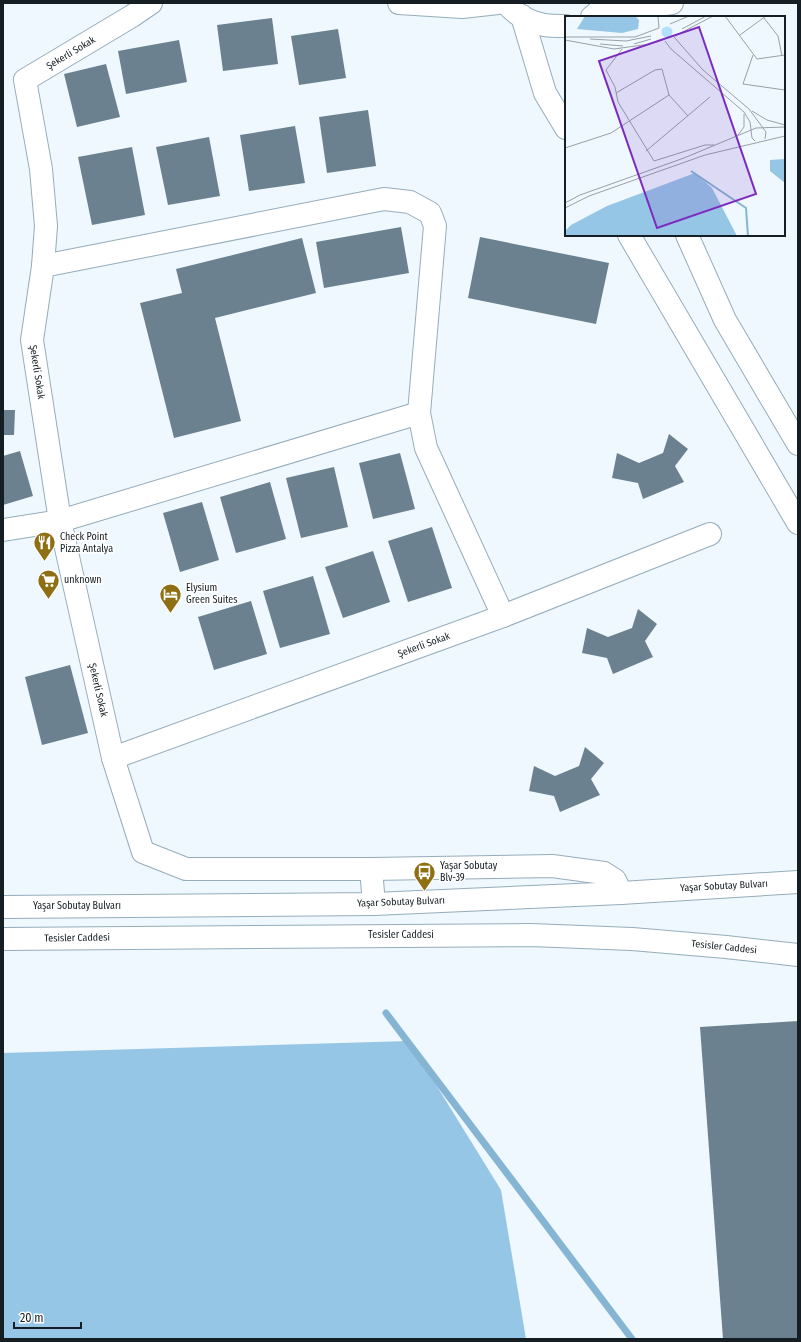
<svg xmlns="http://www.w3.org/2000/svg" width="801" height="1342" viewBox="0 0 801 1342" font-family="'Fira Sans Condensed',sans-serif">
<rect width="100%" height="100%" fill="#eef8fe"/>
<polygon fill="#96c6e5" points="409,1041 501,1190 526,1339 3,1339 3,1053"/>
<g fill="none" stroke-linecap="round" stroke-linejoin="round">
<polyline stroke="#85b5d3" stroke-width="7" points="386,1013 632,1339"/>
</g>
<g fill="#6b818f">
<polygon points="272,18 278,64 223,71 217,25"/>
<polygon points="338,29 346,78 299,85 291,36"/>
<polygon points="179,40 187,82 126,94 118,51"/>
<polygon points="106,64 120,117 77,127 64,74"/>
<polygon points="368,110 376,166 327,173 319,117"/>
<polygon points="295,126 305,183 249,191 240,135"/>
<polygon points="209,137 220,196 168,205 156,147"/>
<polygon points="132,147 145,215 92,225 78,157"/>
<polygon points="401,227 409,273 324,288 316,242"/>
<polygon points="480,237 609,263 596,324 468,298"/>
<polygon points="302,238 316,293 215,318 241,421 174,438 140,303 182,293 176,269"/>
<polygon points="3,410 15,410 14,435 3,435"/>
<polygon points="669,434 688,449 675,466 684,482 643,499 638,483 612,478 617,453 639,463 663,453"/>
<polygon points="20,451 33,496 3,505 3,456"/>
<polygon points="400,453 415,509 373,519 359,463"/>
<polygon points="334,467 348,527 301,538 286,478"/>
<polygon points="270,482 286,539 236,553 220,497"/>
<polygon points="202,502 219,560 180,572 163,513"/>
<polygon points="432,527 452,588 408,602 388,541"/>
<polygon points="373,551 390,602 343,618 325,567"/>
<polygon points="313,576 330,634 280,648 263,591"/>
<polygon points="251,601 267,654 214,670 198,617"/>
<polygon points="638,609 657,624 645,641 653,657 613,674 607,658 582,653 587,628 608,637 632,628"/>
<polygon points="70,665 88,733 42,745 25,677"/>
<polygon points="585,747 604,763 591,779 600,795 560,812 554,796 529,791 534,766 555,776 579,766"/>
<polygon points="798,1021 798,1339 723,1339 700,1027"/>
</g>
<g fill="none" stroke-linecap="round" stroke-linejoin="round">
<defs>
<g id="street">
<polyline points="151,3 132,16 25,80 41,169 46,226 43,266 32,340 60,521 113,758 143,852 186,869 371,869 552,866 604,873 615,880 621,893"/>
<polyline points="43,266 384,199 410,202 430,213 435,226 419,413 426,448 503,616"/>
<polyline points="3,530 60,521 419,413"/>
<polyline points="113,758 503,616 710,534"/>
<polyline points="371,869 374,904"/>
</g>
<g id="secondary">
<polyline points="399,3 462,7 498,3"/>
<polyline points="608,5 651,6 672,3"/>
</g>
<g id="primary">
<path d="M506 3C515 14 529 22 544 25 551 26 559 26 566 26"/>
<polyline points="522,16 545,93 566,128"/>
<polyline points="592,17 609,3"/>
<polyline points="629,235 798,523"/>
<polyline points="687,235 725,320 798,444"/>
<polyline points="3,907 374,904 621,893 798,882"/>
<polyline points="3,939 531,935 632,939 726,947 798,955"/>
</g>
</defs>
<use href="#street" stroke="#95acbb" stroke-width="24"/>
<use href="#secondary" stroke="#95acbb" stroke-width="24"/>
<use href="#primary" stroke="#95acbb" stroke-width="24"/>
<use href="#street" stroke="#fff" stroke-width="22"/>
<use href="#secondary" stroke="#fff" stroke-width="22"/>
<use href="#primary" stroke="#fff" stroke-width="22"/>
</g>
<defs>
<symbol id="restaurant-pin" viewBox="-11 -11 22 30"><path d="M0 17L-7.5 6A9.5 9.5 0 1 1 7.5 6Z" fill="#8f6f14" stroke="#fff"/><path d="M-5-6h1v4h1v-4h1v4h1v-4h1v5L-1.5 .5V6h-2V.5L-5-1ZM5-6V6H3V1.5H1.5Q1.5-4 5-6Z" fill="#fff"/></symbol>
<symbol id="supermarket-pin" viewBox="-11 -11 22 30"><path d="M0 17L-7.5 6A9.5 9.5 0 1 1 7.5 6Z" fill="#8f6f14" stroke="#fff"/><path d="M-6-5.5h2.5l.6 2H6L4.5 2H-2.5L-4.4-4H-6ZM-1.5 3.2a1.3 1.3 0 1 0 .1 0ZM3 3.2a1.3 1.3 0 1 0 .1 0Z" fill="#fff"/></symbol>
<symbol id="hotel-pin" viewBox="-11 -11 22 30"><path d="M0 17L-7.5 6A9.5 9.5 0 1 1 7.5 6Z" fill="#8f6f14" stroke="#fff"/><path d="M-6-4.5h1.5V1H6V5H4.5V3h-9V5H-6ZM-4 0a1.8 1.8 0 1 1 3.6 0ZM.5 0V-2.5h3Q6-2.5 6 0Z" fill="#fff"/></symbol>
<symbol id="bus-pin" viewBox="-11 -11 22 30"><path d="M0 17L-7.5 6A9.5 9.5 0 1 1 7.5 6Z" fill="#8f6f14" stroke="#fff"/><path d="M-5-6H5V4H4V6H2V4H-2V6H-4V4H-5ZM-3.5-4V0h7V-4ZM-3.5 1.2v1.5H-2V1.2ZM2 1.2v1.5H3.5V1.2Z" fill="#fff"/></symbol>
</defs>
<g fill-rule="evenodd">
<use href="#restaurant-pin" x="32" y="530" width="25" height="34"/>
<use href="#supermarket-pin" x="36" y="568" width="25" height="34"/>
<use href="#hotel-pin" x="158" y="582" width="25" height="34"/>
<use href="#bus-pin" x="412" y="860" width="25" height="34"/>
</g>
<g text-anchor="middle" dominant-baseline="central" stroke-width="3.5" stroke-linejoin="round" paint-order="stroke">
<g font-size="10" fill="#151e23" stroke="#fff">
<text transform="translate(71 53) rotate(-31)">Şekerli Sokak</text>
<text transform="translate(37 372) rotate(81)">Şekerli Sokak</text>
<text transform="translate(424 645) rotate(-20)">Şekerli Sokak</text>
<text transform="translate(98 690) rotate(77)">Şekerli Sokak</text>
<text transform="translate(724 886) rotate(-3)">Yaşar Sobutay Bulvarı</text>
<text transform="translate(401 902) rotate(-2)">Yaşar Sobutay Bulvarı</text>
<text x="77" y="906">Yaşar Sobutay Bulvarı</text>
<text x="401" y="935">Tesisler Caddesi</text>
<text transform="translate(77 938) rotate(-1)">Tesisler Caddesi</text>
<text transform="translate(724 947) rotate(6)">Tesisler Caddesi</text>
</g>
<g font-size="10" fill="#151e23" stroke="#fff" text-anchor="start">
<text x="60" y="537">Check Point<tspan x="60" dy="12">Pizza Antalya</tspan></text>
<text x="64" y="580">unknown</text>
<text x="186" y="588">Elysium<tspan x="186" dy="12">Green Suites</tspan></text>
<text x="440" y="866">Yaşar Sobutay<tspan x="440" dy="12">Blv-39</tspan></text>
</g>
</g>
<g transform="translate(565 16)">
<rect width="220" height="220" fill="#eef8fe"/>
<path d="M96.5 16a5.5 5.5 0 1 1 11 0a5.5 5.5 0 1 1-11 0Z" fill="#b4dffc"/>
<path d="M20 0H70L74 4 73 13 57 17 12 13ZM220 143V167L205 155V144ZM130 157 147 172 172 220H0V215L6 209 42 190Z" fill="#96c6e5"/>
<path fill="none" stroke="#85b5d3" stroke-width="2" d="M126 155 181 192 183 220"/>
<path fill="none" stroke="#97a1a6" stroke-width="1" d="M93 0 94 12M160 0 192 43 220 39M199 2 213 20 217 40M105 8 124 0M117 13 141 0M175 19 201 0M110 20 148 0M0 21H70L94 12M109 21 138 54 184 93 201 116 200 123M25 23 61 25 86 20M0 24 49 33 85 28 97 24M100 25 106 33 179 96 185 106 187 122 190 125M35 28 58 30M69 28 86 23M57 33 41 54 50 71 53 86 89 145 140 129H149M188 39 178 68 220 74M51 77 90 54 97 53 104 79 123 100M187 95 202 104 220 109M173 119 179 111V98M0 132 46 117 104 79M81 135 145 81M0 187 15 179 119 142 191 112 220 111M0 192 24 180 140 139 220 120"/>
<path fill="#7b2cbf" fill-opacity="0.15" stroke="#7b2cbf" stroke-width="2" d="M134 11 191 178 92 212 34 45Z"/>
<rect width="220" height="220" fill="none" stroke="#151e23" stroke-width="2"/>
</g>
<rect width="801" height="1342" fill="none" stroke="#151e23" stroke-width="8"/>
<path d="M14 1322v6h67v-6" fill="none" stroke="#151e23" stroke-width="2"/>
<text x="20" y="1322" font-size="12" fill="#151e23" stroke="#ffffff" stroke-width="3" paint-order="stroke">20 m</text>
</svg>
